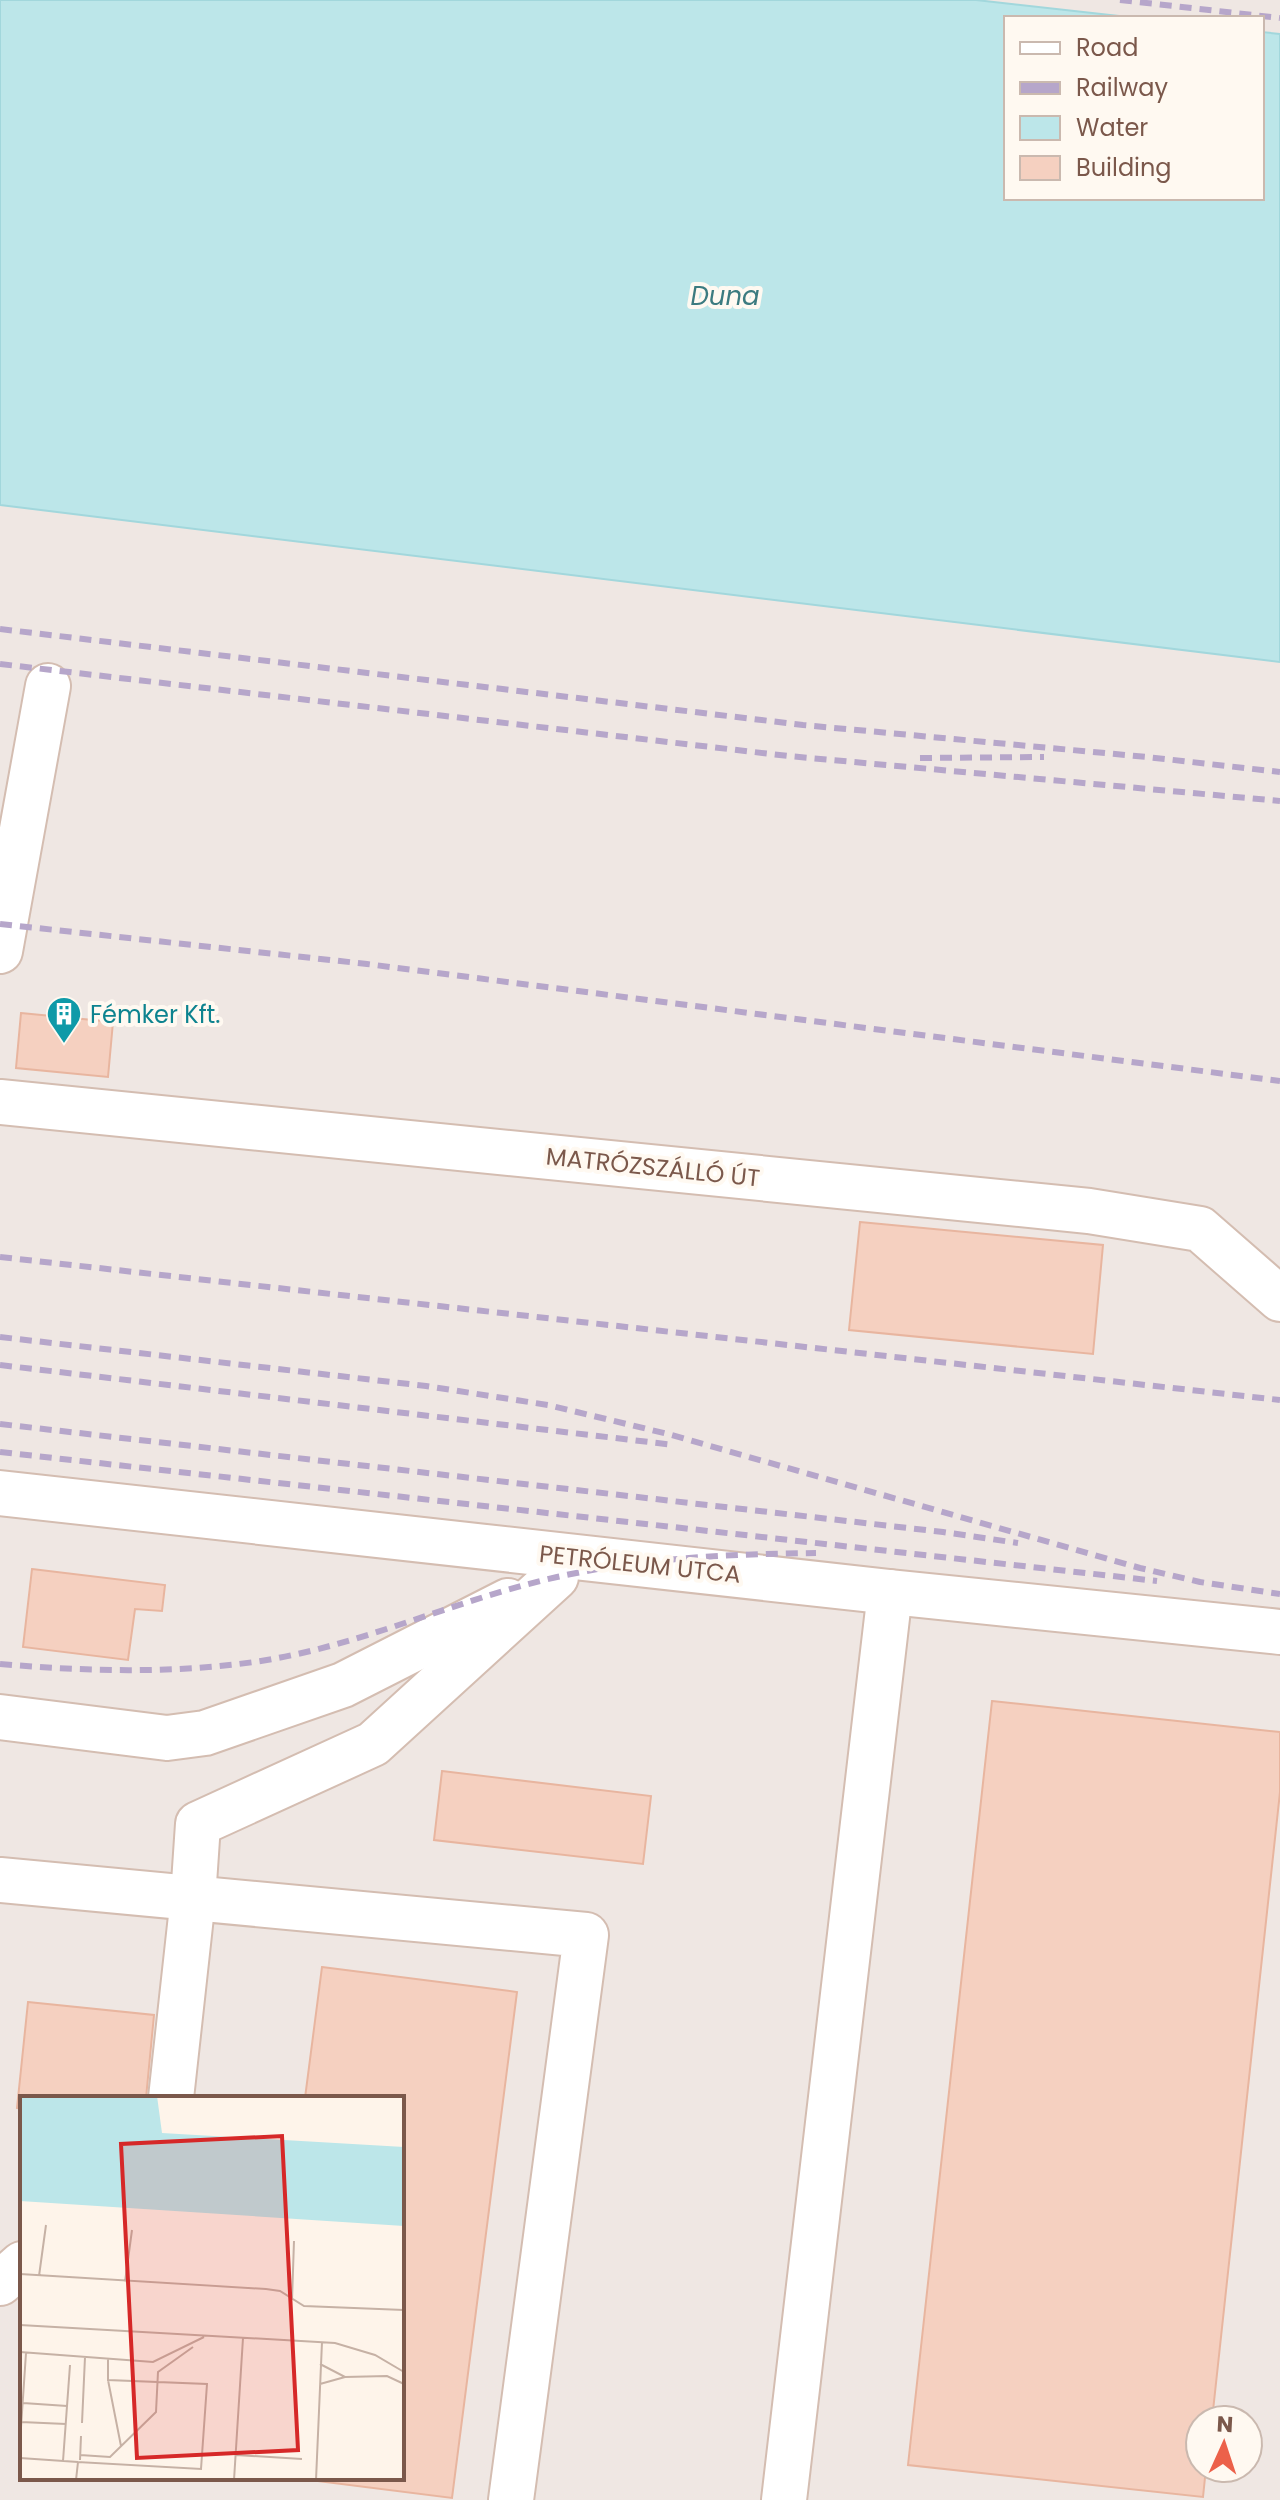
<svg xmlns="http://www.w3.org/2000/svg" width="1280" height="2500" viewBox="0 0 1280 2500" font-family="Poppins,sans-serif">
<rect width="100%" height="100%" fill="#fef4ea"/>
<g fill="#efe7e3" fill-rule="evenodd">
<polygon points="976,0 1280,0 1280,34 1262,32 1262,18 1137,18"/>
<path d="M0 505 1280 662V2500H0ZM22 2098H402V2478H22ZM1200 2420H1248V2468H1200Z"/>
</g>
<polygon fill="#bce6e9" stroke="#a2d7dc" stroke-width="2" points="0,0 976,0 1137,18 1006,18 1006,198 1262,198 1262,32 1280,34 1280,662 0,505"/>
<g fill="#f5d0c0" stroke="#e8b59f" stroke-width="2">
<polygon points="21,1013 113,1022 108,1077 16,1068"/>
<polygon points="860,1222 1103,1245 1093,1354 849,1330"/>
<polygon points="32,1569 165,1585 162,1611 135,1609 128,1660 23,1647"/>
<polygon points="992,1701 1280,1732 1280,1792 1212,2420 1200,2420 1200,2468 1206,2468 1203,2497 908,2465"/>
<polygon points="442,1771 651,1796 643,1864 434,1840"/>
<polygon points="322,1967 517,1992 452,2498 294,2478 402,2478 402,2098 305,2098"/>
<polygon points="28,2002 154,2015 146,2098 22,2098 22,2109 17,2108"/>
</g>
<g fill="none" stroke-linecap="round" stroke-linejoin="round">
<defs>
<g id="minor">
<polyline points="0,951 48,686"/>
<polyline points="0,1102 1089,1211 1200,1229 1280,1299"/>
<polyline points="0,1493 890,1592 1280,1632"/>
<polyline points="0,1717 167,1738 205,1733 343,1685 508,1601"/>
<polyline points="0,1880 586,1935 511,2500"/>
<polyline points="171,2098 193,1898 198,1824 373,1744 556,1577"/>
<polyline points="0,2283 22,2264"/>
<polyline points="784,2500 890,1592"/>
</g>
</defs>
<use href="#minor" stroke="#d4bdb1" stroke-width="48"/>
<use href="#minor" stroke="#fff" stroke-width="44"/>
<g stroke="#b6a6ca" stroke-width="6" stroke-dasharray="12 8" stroke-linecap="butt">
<polyline points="1120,0 1280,18"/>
<polyline points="0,629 803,725 1147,757 1280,772"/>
<polyline points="0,664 788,756 1280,801"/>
<polyline points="920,758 1044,757"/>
<polyline points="0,924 367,964 1280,1081"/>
<polyline points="0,1257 1280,1400"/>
<polyline points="0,1337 426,1386 548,1405 668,1434 1140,1568 1200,1582 1280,1594"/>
<polyline points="0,1365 674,1445"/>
<polyline points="0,1424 943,1532 1018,1543"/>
<polyline points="0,1452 1157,1581"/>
<path d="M0 1664C85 1671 169 1674 254 1662 359 1647 454 1600 557 1577 643 1558 729 1554 816 1553"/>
</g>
</g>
<defs>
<symbol id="building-pin" viewBox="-11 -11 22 30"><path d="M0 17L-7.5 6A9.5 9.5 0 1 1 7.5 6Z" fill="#0f9aa8" stroke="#fff9f1"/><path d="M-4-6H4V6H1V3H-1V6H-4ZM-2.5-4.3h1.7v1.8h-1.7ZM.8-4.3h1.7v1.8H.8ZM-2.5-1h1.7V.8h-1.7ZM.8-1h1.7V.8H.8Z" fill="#fff"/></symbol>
</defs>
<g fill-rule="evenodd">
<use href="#building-pin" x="44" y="994" width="40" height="54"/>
</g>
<g text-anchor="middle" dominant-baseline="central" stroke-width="8" stroke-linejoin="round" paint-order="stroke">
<g font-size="24" fill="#0d838f" stroke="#fff9f1" text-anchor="start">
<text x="90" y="1014">Fémker Kft.</text>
</g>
<g font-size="24" fill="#7b584b" stroke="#fff9f1">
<text transform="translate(653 1167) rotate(6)">MATRÓZSZÁLLÓ ÚT</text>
<text transform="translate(640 1564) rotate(6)">PETRÓLEUM UTCA</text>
</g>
<g font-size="26" font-style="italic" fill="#3c7b80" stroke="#fff9f1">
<text x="725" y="296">Duna</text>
</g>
</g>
<g transform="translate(20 2096)">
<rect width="384" height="384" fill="#fef4ea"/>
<path d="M0 0H137L142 37 384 51V130L0 105Z" fill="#bce6e9"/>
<path fill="none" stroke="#c6b1a5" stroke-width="2" d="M0 178 246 193 260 195 284 210 384 214M19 180 26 129M105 186 112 134M272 204 274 145M0 229 315 247 355 259 384 276M0 256 133 266 184 241M300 268 325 281 367 280 384 288M88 284 101 350M300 288 325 281M3 307 47 310M1 326 46 328M62 327 65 261M0 346 6 257M60 359 90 361 136 316 138 276 173 251M216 359 282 363M0 362 58 366M60 364 61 340M43 365 50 269M56 384 58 366 181 373 187 288 88 284V262M214 384 223 242M296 384 302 246"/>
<path fill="#d62828" fill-opacity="0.15" stroke="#d62828" stroke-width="4" d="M262 40 278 354 117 362 101 48Z"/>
<rect width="384" height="384" fill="none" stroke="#7b584b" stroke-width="4"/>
</g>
<rect x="1004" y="16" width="260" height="184" fill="#fff9f1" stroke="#cab9af" stroke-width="2"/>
<rect x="1020" y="42" width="40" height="12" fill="#ffffff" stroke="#cab9af" stroke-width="2"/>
<text x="1076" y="56" font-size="24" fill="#7b584b">Road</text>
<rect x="1020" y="82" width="40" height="12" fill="#b6a6ca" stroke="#cab9af" stroke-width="2"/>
<text x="1076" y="96" font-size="24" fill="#7b584b">Railway</text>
<rect x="1020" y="116" width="40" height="24" fill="#bce6e9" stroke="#cab9af" stroke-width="2"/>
<text x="1076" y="136" font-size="24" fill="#7b584b">Water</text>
<rect x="1020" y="156" width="40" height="24" fill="#f5d0c0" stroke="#cab9af" stroke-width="2"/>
<text x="1076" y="176" font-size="24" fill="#7b584b">Building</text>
<g transform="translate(1224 2444) rotate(3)"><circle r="38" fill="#fff9f1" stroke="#cab9af" stroke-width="2"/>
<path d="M0-6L14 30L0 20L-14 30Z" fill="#ec614a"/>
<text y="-12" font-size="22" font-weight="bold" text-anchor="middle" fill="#7b584b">N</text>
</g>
</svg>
